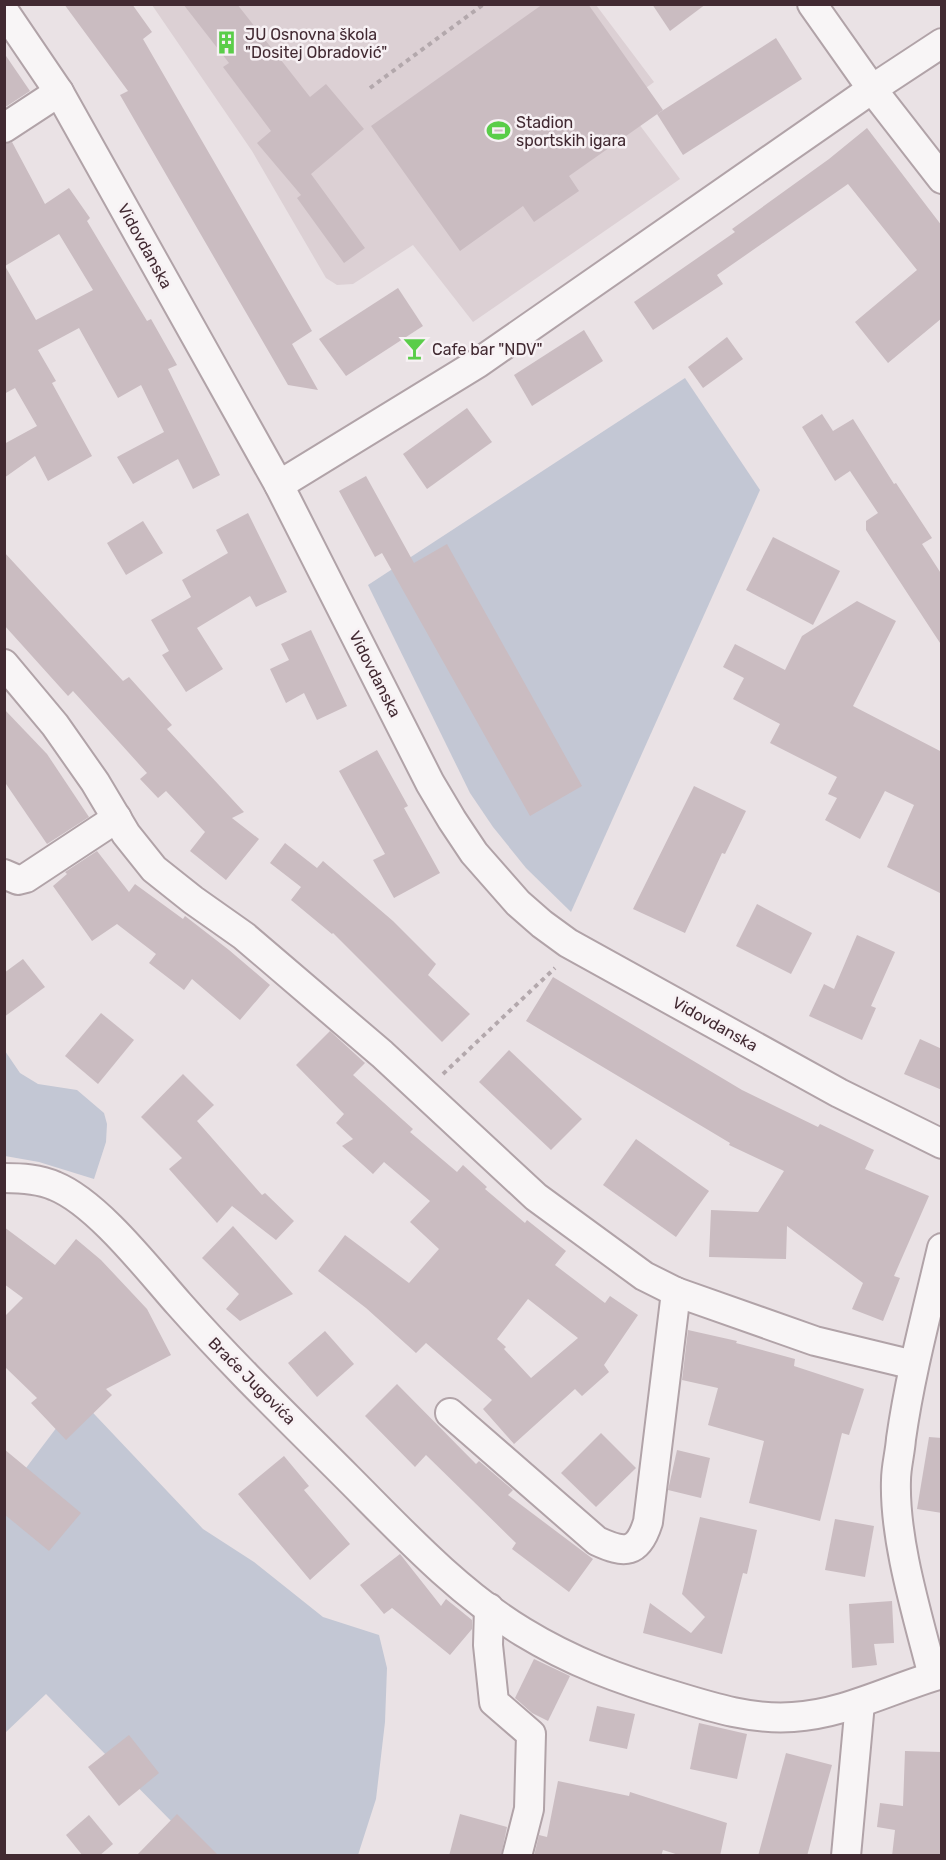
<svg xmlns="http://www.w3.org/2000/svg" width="946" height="1860" viewBox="0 0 946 1860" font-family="Rubik,sans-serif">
<rect width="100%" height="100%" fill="#eae2e5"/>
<polygon fill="#dcd0d4" points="152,5 596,5 654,82 624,104 680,179 473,322 413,245 353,284 337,285 326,278 252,151"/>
<g fill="#c3c7d4">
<polygon points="685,378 760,490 571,912 526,868 493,827 470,793 368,585"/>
<polygon points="5,1051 20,1073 38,1084 77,1090 104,1113 107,1124 106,1142 94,1179 39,1162 5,1156"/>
<polygon points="79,1398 203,1529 254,1562 323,1617 379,1635 387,1668 385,1722 376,1799 358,1855 174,1855 176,1826 46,1694 5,1733 4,1497"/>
</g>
<g fill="#cabcc1" fill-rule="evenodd">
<polygon points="64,4 132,4 152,32 143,39 312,331 292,344 318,390 288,385 120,95 128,91"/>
<polygon points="183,4 237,4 310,97 326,84 364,129 311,174 365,248 344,263 297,198 301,195 257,143 271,131 223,67 229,63"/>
<polygon points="543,4 588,4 663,110 569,176 579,191 534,222 523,206 460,251 371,126"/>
<polygon points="652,4 706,4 670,31"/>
<polygon points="776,38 802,79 683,155 657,114"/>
<polygon points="4,53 30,91 4,108"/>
<polygon points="867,128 942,226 942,318 888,363 855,322 917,270 848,184 717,275 723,284 653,330 634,302 735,232 732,229 829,159"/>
<path d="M12 142 45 204 69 188 90 218 87 221 147 321 151 319 177 365 168 369 220 475 193 489 178 459 133 484 117 457 164 432 141 385 118 398 79 328 38 350 56 381 52 383 92 456 48 481 35 456 4 478V444L37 426 15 388 4 394V144ZM59 234 93 290 36 320 5 266Z"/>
<polygon points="398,288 423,326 346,376 319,339"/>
<polygon points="584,330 603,361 532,406 514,375"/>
<polygon points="727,337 743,359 703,388 688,367"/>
<polygon points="467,408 492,442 427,489 403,454"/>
<polygon points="822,414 833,431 853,419 894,484 896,483 932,538 922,544 942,575 942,646 866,530 866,521 878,513 850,471 835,481 802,427"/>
<polygon points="366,476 414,563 447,544 582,786 530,816 382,553 375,557 339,491"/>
<polygon points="248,513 287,592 256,607 250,596 197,628 223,669 186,692 162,655 169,651 151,620 191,597 182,580 228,553 216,530"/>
<polygon points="143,521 163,553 126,575 107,543"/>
<polygon points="773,537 840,571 813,625 746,590"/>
<polygon points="4,552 123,681 129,677 172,725 167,729 244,812 232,818 259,839 226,880 190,851 205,832 166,791 158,798 140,779 147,773 73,691 68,696 4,625"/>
<polygon points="857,601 896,621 853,706 942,752 942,894 887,867 914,805 885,791 860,839 825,820 837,798 828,794 837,777 770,743 780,724 733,699 744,678 723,667 735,644 785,670 802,636"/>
<polygon points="311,630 347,706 317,720 304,693 286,703 270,669 289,660 281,644"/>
<polygon points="4,709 47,754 89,817 47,844 4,781"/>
<polygon points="377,750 408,806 404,808 440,873 394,898 373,860 385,854 339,771"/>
<polygon points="694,786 746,811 725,854 722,853 685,933 633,909"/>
<polygon points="285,843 317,868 323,861 393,921 436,964 428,975 470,1014 442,1042 333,933 332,934 291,900 301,887 270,863"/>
<polygon points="97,851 129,892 135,884 183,919 185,916 229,950 270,985 240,1020 192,979 184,990 149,963 156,954 117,924 92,941 53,886 67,874 65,872"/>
<polygon points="757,904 812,933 791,974 736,946"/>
<polygon points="857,935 895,952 871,1006 876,1008 862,1040 809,1016 824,984 834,989"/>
<polygon points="23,959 45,987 4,1017 4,973"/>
<polygon points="553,977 742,1090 818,1127 820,1124 874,1150 865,1169 929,1196 894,1276 900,1278 883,1321 852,1309 863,1283 787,1226 786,1259 709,1257 711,1210 758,1212 784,1171 729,1145 730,1143 526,1021"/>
<polygon points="101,1013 134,1040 98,1084 65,1056"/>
<path d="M330 1031 365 1063 353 1075 413 1129 410 1132 457 1172 463 1165 487 1187 485 1189 525 1223 527 1220 566 1251 555 1265 605 1303 610 1296 638 1315 604 1365 609 1372 582 1396 575 1389 514 1444 483 1409 492 1400 426 1343 416 1353 366 1308 318 1271 345 1235 409 1283 439 1249 410 1222 430 1201 384 1162 373 1174 342 1146 353 1139 336 1123 344 1114 296 1065ZM528 1299 578 1338 531 1378 504 1349 506 1347 497 1339Z"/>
<polygon points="920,1039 942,1049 942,1090 904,1074"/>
<polygon points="509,1050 582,1119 551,1150 479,1082"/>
<polygon points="183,1074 214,1105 197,1121 262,1195 265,1193 294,1221 276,1240 232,1206 217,1223 169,1169 182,1158 141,1117"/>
<polygon points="636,1139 709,1191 676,1237 603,1185"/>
<polygon points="233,1226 293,1294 240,1321 226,1309 239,1294 202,1258"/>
<polygon points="4,1227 55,1265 76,1239 101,1260 147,1309 171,1355 106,1389 112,1395 66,1440 31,1403 37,1398 4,1366 4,1317 23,1298 4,1284"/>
<polygon points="688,1330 737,1341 736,1343 795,1359 794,1366 864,1389 849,1435 842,1433 820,1521 749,1503 764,1441 708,1425 718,1388 682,1380"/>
<polygon points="325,1331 354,1364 317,1397 288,1363"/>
<polygon points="397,1384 476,1464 479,1461 513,1490 508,1495 593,1559 569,1592 512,1549 516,1543 426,1455 415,1467 365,1416"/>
<polygon points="601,1433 636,1468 596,1507 561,1473"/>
<polygon points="929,1437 942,1438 942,1513 917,1509"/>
<polygon points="4,1449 81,1513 49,1551 4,1514"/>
<polygon points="677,1450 710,1458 701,1498 668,1490"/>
<polygon points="284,1456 309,1486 304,1490 350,1544 310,1580 238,1494"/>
<polygon points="700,1517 757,1530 747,1574 743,1573 722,1654 643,1633 650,1603 691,1633 705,1617 682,1594"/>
<polygon points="835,1519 874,1526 865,1577 825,1570"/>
<polygon points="400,1554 441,1606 446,1599 472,1620 472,1629 450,1655 392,1608 384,1614 360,1585"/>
<polygon points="892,1601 894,1643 874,1644 877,1665 852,1668 849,1604"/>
<polygon points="534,1659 570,1676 548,1721 532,1713 515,1698"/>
<polygon points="597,1706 635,1714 627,1749 589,1741"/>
<polygon points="699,1723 747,1734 737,1779 690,1769"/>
<polygon points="129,1735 159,1773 119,1806 88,1767"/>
<polygon points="905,1751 942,1752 942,1856 892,1856 895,1830 877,1827 880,1803 903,1806"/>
<polygon points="786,1753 832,1765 807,1856 758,1856"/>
<polygon points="558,1781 629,1796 630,1792 727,1823 720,1856 682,1856 663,1850 661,1856 534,1856 539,1835 547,1837"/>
<polygon points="177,1814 219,1856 136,1856"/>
<polygon points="460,1814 507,1827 501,1856 449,1856"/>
<polygon points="89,1815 113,1844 99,1856 83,1856 66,1835"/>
</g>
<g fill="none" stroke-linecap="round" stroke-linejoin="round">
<defs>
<g id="minor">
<polyline points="812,4 872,89 942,179"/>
<polyline points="4,11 59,92 279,485 430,783 452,820 474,853 518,903 542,924 568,943 839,1093 942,1144"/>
<polyline points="4,128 59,92"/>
<polyline points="279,485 478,363 872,89 942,43"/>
<polyline points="4,664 55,725 95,782 126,834 154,869 193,900 244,936 382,1054 536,1197 644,1276 676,1292 815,1341 914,1365"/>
<polyline points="4,874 18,880 26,878 117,818"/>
<path d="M4 1178C22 1178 39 1179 55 1186 97 1203 148 1269 179 1304 232 1364 290 1420 347 1477 401 1531 457 1592 523 1632 572 1662 621 1680 675 1696 714 1708 753 1720 793 1717 845 1714 892 1688 942 1674"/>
<path d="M450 1413 597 1541C625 1554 638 1554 648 1522L676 1292"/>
<polyline points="489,1608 488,1645 494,1702 531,1734 529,1809 517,1856"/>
<path d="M933 1676C918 1617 894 1541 896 1480 896 1467 900 1453 901 1439 910 1375 927 1312 942 1248"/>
<polyline points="846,1856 860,1703"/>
</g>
</defs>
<use href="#minor" stroke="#b1a3a8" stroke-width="32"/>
<g stroke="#b3a8ac" stroke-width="4" stroke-dasharray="4.5 4.5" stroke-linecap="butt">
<polyline points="370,88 484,4"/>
<polyline points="443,1074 555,968"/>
</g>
<use href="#minor" stroke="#f8f5f6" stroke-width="28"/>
</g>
<defs>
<symbol id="building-bare" viewBox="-9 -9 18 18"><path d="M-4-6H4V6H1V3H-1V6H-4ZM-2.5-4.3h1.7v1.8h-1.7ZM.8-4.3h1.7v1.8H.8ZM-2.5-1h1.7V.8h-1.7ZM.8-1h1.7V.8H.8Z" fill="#5acd49" stroke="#f7f1f4" stroke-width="2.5" paint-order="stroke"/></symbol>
<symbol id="stadium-bare" viewBox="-9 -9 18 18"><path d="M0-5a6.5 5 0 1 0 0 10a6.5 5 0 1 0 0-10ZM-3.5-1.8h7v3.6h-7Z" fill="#5acd49" stroke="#f7f1f4" stroke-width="2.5" paint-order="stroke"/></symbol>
<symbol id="bar-bare" viewBox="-9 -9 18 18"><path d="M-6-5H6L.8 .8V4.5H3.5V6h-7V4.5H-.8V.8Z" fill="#5acd49" stroke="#f7f1f4" stroke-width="2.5" paint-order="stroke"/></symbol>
</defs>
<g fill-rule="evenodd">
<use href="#building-bare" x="210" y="26" width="33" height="33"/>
<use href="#stadium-bare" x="482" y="114" width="33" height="33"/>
<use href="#bar-bare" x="398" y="332" width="33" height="33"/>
</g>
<g text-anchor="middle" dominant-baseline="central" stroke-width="5" stroke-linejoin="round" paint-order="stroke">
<g font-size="16" fill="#422a32" stroke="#f7f1f4" text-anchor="start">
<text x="245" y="34">JU Osnovna škola<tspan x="245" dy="18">"Dositej Obradović"</tspan></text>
<text x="516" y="122">Stadion<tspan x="516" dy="18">sportskih igara</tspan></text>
<text x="432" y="349">Cafe bar "NDV"</text>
</g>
<g font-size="16" fill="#422a32" stroke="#f7f1f4">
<text transform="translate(145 246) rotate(61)">Vidovdanska</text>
<text transform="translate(375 674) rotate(63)">Vidovdanska</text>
<text transform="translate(715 1024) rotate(29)">Vidovdanska</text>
<text transform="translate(252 1381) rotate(45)">Braće Jugovića</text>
</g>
</g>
<rect width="946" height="1860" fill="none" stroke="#422a32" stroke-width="12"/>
</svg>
